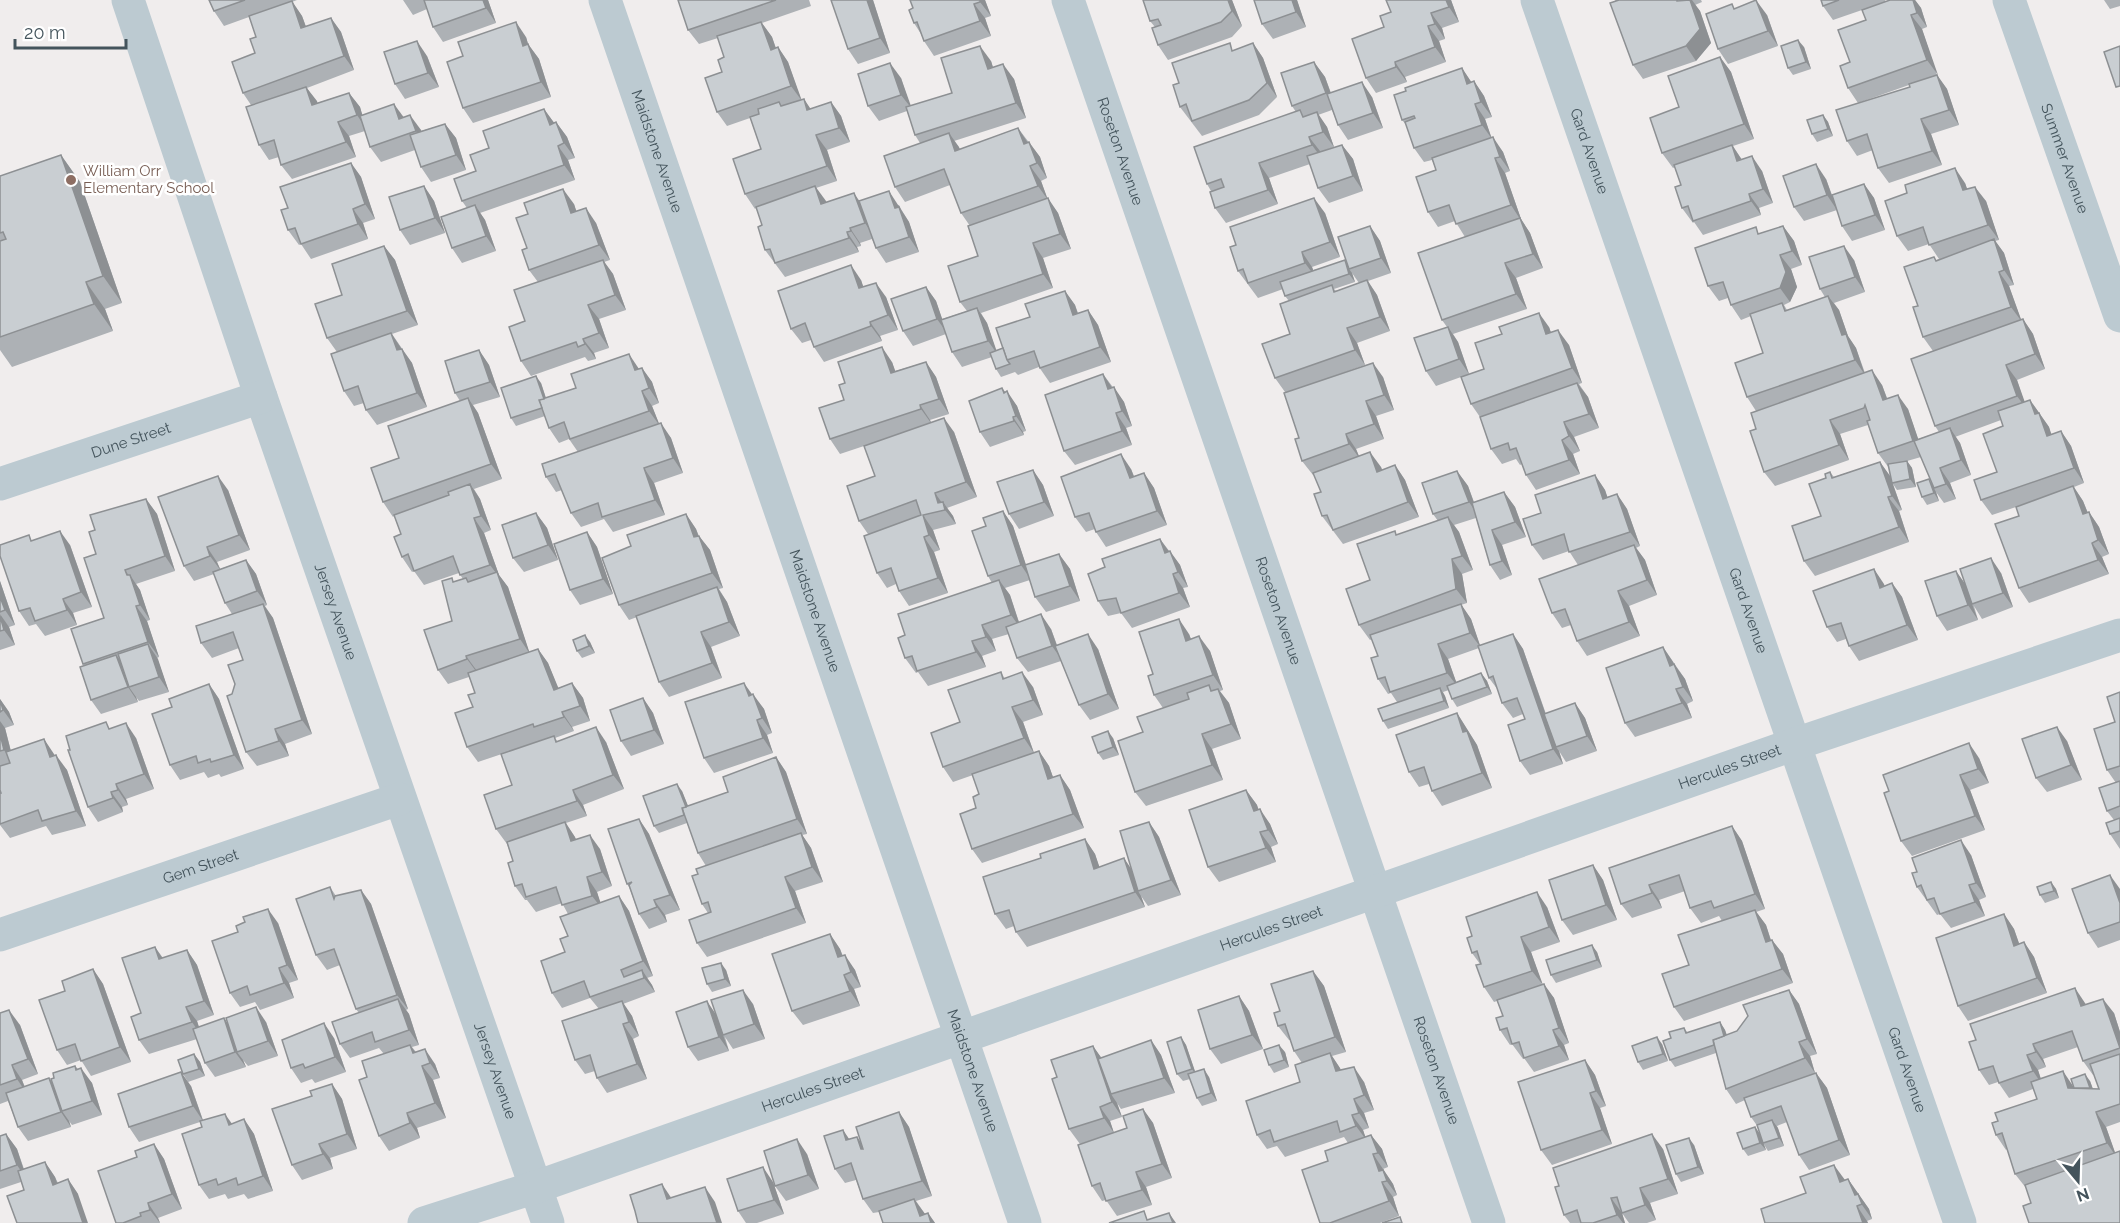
<svg xmlns="http://www.w3.org/2000/svg" width="2120" height="1223" viewBox="0 0 2120 1223" font-family="Raleway,sans-serif">
<rect width="100%" height="100%" fill="#f0eded"/>
<g fill="none" stroke-linecap="round" stroke-linejoin="round">
<g stroke="#bccad1" stroke-width="33">
<path id="s1" d="M128 0 261 397 548 1223"/>
<path id="s2" d="M605 0 1025 1223"/>
<path id="s3" d="M1068 0 1489 1223"/>
<path id="s4" d="M1537 0 1960 1223"/>
<path id="s5" d="M2009 0 2120 316"/>
<path id="s6" d="M0 484 261 397"/>
<path id="s7" d="M0 935 399 799"/>
<path id="s8" d="M424 1223 536 1187 1795 744 2120 635"/>
</g>
</g>
<g fill="#adb1b5" fill-rule="evenodd">
<polygon points="209,0 297,0 292,2 302,16 306,27 331,18 341,32 354,70 307,88 317,103 349,93 360,107 362,115 404,117 421,130 421,131 445,124 456,138 466,170 431,182 421,167 415,150 381,162 370,147 365,131 349,136 356,157 292,179 281,165 279,157 269,160 259,145 251,105 243,93 255,53 256,37 249,17 224,26 214,11"/>
<polygon points="403,0 488,0 496,23 443,42 433,27 427,9 413,15"/>
<polygon points="678,0 809,0 811,6 762,23 772,37 776,48 778,47 788,62 801,100 804,99 810,109 831,102 841,116 850,142 827,150 837,181 816,188 826,203 860,201 899,205 901,209 909,222 919,252 886,263 876,248 872,239 860,243 861,246 857,247 859,252 785,277 765,250 762,225 756,208 755,209 745,194 761,149 750,118 727,126 717,112 724,57 718,38 699,44 688,30"/>
<polygon points="873,0 890,53 858,64 848,49"/>
<polygon points="985,0 991,16 985,18 991,36 934,56 924,41 921,34 914,23 913,8"/>
<polygon points="1143,0 1232,0 1242,26 1232,37 1168,60 1158,45 1155,27 1150,21"/>
<polygon points="1254,0 1297,0 1306,27 1273,39 1262,24"/>
<polygon points="1386,0 1451,0 1459,22 1442,28 1445,39 1439,41 1446,62 1405,77 1407,82 1376,93 1366,78 1391,12"/>
<polygon points="1615,0 1701,0 1702,2 1695,5 1700,11 1711,43 1696,61 1643,79 1633,65"/>
<polygon points="1821,0 1885,0 1886,2 1890,0 1915,0 1921,8 1927,27 1922,29 1937,75 1947,89 1959,125 1931,134 1942,165 1889,183 1878,168 1873,150 1857,156 1847,141 1910,87 1909,85 1858,103 1848,88 1850,62 1866,20 1862,10 1833,20 1823,6"/>
<polygon points="2104,0 2120,0 2120,6 2110,9"/>
<polygon points="1735,8 1767,15 1778,46 1728,64 1718,49"/>
<polygon points="526,37 528,44 539,59 551,97 473,123 463,108"/>
<polygon points="1253,43 1263,58 1277,97 1259,115 1202,136 1180,107 1179,83 1235,50"/>
<polygon points="1804,47 1811,69 1793,75 1788,68"/>
<polygon points="427,56 439,87 405,99 395,84"/>
<polygon points="1720,57 1731,72 1754,139 1733,146 1742,160 1762,171 1773,203 1759,208 1761,215 1703,235 1694,222 1693,223 1682,208 1681,185 1675,167 1673,168 1662,153 1679,107"/>
<polygon points="991,61 993,67 1014,79 1026,118 954,141 960,149 1018,128 1040,157 1047,178 1041,181 1047,198 1058,213 1071,249 1043,258 1053,288 981,313 987,323 996,351 1003,348 1030,317 1065,291 1075,305 1078,313 1088,310 1098,325 1111,362 1050,383 1039,367 1018,375 1015,372 1001,377 996,369 992,357 962,367 952,352 946,334 913,346 903,331 926,287 936,301 942,319 967,311 960,302 978,256 970,226 961,213 950,185 905,202 895,187 920,143 915,135 907,111 879,121 868,106 901,78 910,106 952,93"/>
<polygon points="1314,62 1325,77 1331,93 1372,97 1383,128 1348,140 1338,125 1332,110 1318,115 1327,127 1334,147 1320,152 1342,145 1353,159 1363,191 1329,203 1318,188 1310,164 1269,178 1278,204 1226,223 1215,208 1211,191 1207,184 1296,112 1292,106"/>
<polygon points="1462,68 1471,82 1474,81 1484,96 1492,117 1485,119 1491,137 1503,152 1510,171 1505,173 1521,219 1530,233 1543,268 1516,278 1527,309 1453,334 1458,342 1469,374 1484,369 1549,327 1551,333 1569,345 1582,383 1579,384 1588,397 1599,428 1574,437 1580,451 1573,454 1580,474 1536,490 1526,475 1522,464 1520,465 1516,459 1502,464 1491,449 1480,417 1471,404 1461,377 1436,386 1426,371 1447,327 1442,320 1465,237 1455,221 1438,227 1428,212 1436,170 1432,160 1424,162 1414,148 1407,126 1402,120 1406,91"/>
<polygon points="544,109 554,123 556,122 567,137 575,158 568,160 575,180 480,213 485,220 496,251 462,263 452,248 467,208 462,201 476,171 489,148"/>
<polygon points="1823,115 1828,122 1833,136 1817,142 1812,134"/>
<polygon points="61,155 80,182 122,303 105,309 113,331 12,367 0,350 0,176"/>
<polygon points="351,163 361,177 375,219 363,223 368,239 311,259 301,244 299,245 288,230 288,208"/>
<polygon points="1826,179 1832,195 1864,184 1874,198 1885,230 1852,241 1842,226 1837,210 1804,221 1794,207"/>
<polygon points="1965,183 1967,189 1986,201 1999,240 1995,241 2004,253 2014,285 2009,286 2021,320 2023,319 2033,334 2045,369 2017,380 2024,402 2030,400 2049,427 2051,435 2061,431 2071,446 2084,483 2074,487 2083,501 2088,513 2089,512 2099,527 2109,554 2102,557 2109,574 2029,603 2019,588 2019,516 2016,507 1992,515 1981,500 1997,472 2003,426 2001,420 1955,437 1960,443 1971,475 1950,483 1956,499 1944,503 1936,492 1939,501 1927,505 1922,497 1931,481 1921,457 1907,461 1912,468 1916,487 1897,490 1893,484 1902,510 1899,511 1909,542 1815,576 1804,561 1821,516 1826,478 1830,472 1834,477 1880,462 1890,476 1889,468 1878,453 1868,425 1840,434 1849,460 1775,486 1764,472 1756,429 1756,411 1747,397 1763,353 1751,316 1741,320 1731,305 1728,298 1719,301 1708,286 1761,233 1783,226 1794,241 1802,265 1791,269 1797,287 1790,302 1784,305 1787,310 1825,297 1820,289 1854,260 1865,292 1834,303 1839,310 1848,336 1856,348 1865,373 1882,385 1887,398 1908,409 1918,439 1939,432 1935,426 1933,351 1923,337 1918,306 1934,257 1936,260 1939,259 1929,244 1908,251 1897,236"/>
<polygon points="424,186 434,201 445,233 410,245 400,230"/>
<polygon points="574,204 576,211 596,223 610,260 604,262 613,274 626,310 599,319 609,348 594,353 596,359 588,361 585,357 531,376 521,361 525,321 538,282 529,270 527,248"/>
<path d="M1325 213 1340 257 1312 267 1313 270 1347 263 1370 226 1380 241 1391 273 1368 281 1377 295 1390 331 1357 343 1365 365 1334 376 1383 377 1394 410 1376 416 1384 439 1356 449 1359 456 1381 467 1382 470 1395 465 1405 480 1419 517 1343 544 1322 516 1321 492 1314 475H1313L1302 461 1299 438 1285 392 1275 378 1290 334 1289 301 1285 296 1283 289 1258 298 1238 271ZM1352 273 1359 283 1336 291 1334 289 1355 282Z"/>
<polygon points="384,246 395,260 418,325 392,334 412,363 427,407 377,425 366,410 364,403 354,406 344,391 337,352 327,338 342,295"/>
<polygon points="861,280 863,287 886,297 898,330 880,336 882,341 824,362 814,347 811,340 802,343 791,329"/>
<polygon points="479,350 489,365 500,397 473,405 478,413 502,479 474,489 480,499 491,530 484,533 499,575 508,587 529,652 538,649 548,663 558,688 572,683 583,698 590,721 572,727 574,731 555,738 558,742 606,742 624,789 583,805 587,816 566,823 576,839 600,849 612,886 597,892 600,903 619,896 629,911 653,976 647,978 652,985 655,992 623,1004 632,1016 639,1036 633,1039 647,1079 607,1093 597,1078 595,1071 585,1074 575,1060 599,1009 590,998 562,1008 552,993 565,952 568,936 568,914 562,903 536,912 527,900 525,900 515,886 513,861 507,844 496,829 512,785 543,740 478,762 467,747 475,693 469,677 448,684 438,670 452,621 455,582 463,579 459,573 424,585 414,571 412,572 402,557 401,534 394,516 393,517 383,502 399,458 460,401 455,393"/>
<polygon points="892,362 895,371 926,362 936,377 949,414 930,420 931,422 954,432 977,497 947,508 953,516 956,524 933,530 940,550 934,552 948,593 909,606 899,591 896,584 887,588 877,573 868,534 859,521 875,476 864,446 840,454 830,439 844,400"/>
<polygon points="642,368 652,382 659,403 652,406 659,424 671,438 683,473 654,483 665,515 613,532 604,519 581,527 571,513 562,490 556,492 546,477 578,452 569,439 559,443 549,428 545,416 516,426 511,418 541,383 546,398"/>
<polygon points="1103,374 1124,402 1132,426 1126,428 1132,445 1075,465 1064,451"/>
<polygon points="1002,388 1017,406 1026,431 1023,432 1024,435 990,447 980,432"/>
<polygon points="1131,469 1134,476 1144,473 1154,488 1167,525 1106,547 1096,532 1095,529 1086,532 1075,517"/>
<polygon points="1033,470 1043,485 1054,516 1019,529 1009,514"/>
<polygon points="1457,471 1468,486 1474,502 1504,492 1515,507 1526,537 1502,545 1512,575 1500,580 1490,565 1476,518 1454,525 1459,532 1473,570 1462,574 1467,603 1461,605 1471,619 1480,646 1513,634 1523,649 1546,714 1575,703 1585,718 1597,751 1566,762 1559,751 1563,764 1530,775 1520,761 1525,719 1523,714 1513,718 1502,703 1498,690 1489,678 1479,648 1448,659 1456,682 1481,673 1487,681 1492,694 1457,707 1452,699 1449,690 1443,692 1445,696 1449,708 1388,729 1383,721 1397,702 1391,693 1388,694 1378,679 1378,656 1372,639 1370,640 1359,625 1370,580 1398,535 1438,521 1433,514"/>
<polygon points="1595,475 1605,490 1607,497 1617,494 1627,509 1640,546 1636,548 1645,560 1657,595 1629,606 1640,636 1587,656 1577,641 1571,625 1562,628 1552,613 1578,565 1569,551 1543,560 1532,545 1541,513"/>
<polygon points="228,490 250,550 217,562 220,569 246,560 256,574 267,605 265,606 273,618 312,734 285,744 289,756 257,766 246,752 232,694 243,660 239,648 212,658 201,643 232,614 225,603 214,574 194,581 184,566"/>
<polygon points="146,499 157,514 175,571 136,584 140,590 150,620 147,621 159,657 157,658 169,692 139,701 136,697 138,702 101,714 91,700 84,666 83,664 104,618 96,554 95,530"/>
<polygon points="1003,511 1013,526 1026,565 1059,554 1070,569 1080,601 1046,612 1035,597 1030,580 1005,588 1010,595 1019,622 1051,629 1057,645 1098,649 1119,709 1090,720 1079,705 1061,661 1028,672 1017,658 1009,634 992,639 996,651 982,656 986,667 928,686 918,672 916,673 905,658 905,635 992,583 988,576 986,526"/>
<polygon points="536,513 547,528 558,560 524,572 513,558"/>
<polygon points="686,514 696,529 699,536 710,550 723,588 719,589 727,602 740,636 711,647 722,678 669,697 659,682 637,617 629,620 619,605 631,546"/>
<polygon points="587,532 597,547 613,594 580,605 570,590"/>
<polygon points="1160,539 1180,565 1188,587 1183,588 1190,607 1132,628 1121,613 1108,616 1098,601 1105,567"/>
<polygon points="32,540 70,545 92,607 73,613 77,625 45,636 36,624 29,626 19,611"/>
<polygon points="1874,569 1884,586 1892,583 1902,597 1918,640 1859,661 1849,646 1846,639 1837,642 1827,627"/>
<polygon points="1956,571 1964,583 2001,573 2013,607 1982,619 1974,606 1978,620 1947,631 1937,616"/>
<polygon points="0,581 15,625 9,627 15,645 0,650"/>
<polygon points="1189,634 1191,639 1210,651 1223,690 1220,691 1229,703 1241,739 1212,749 1223,780 1146,806 1135,792 1143,732 1163,708 1154,695 1153,674"/>
<polygon points="590,642 595,653 582,658 577,651"/>
<polygon points="1663,647 1685,679 1693,701 1687,704 1692,718 1635,737 1625,723"/>
<polygon points="1001,672 1005,679 1033,687 1043,715 1023,722 1034,753 1039,751 1049,766 1053,777 1060,775 1070,790 1084,828 982,863 972,849 976,808 979,794 973,775 953,782 943,767 960,722"/>
<polygon points="209,684 219,699 244,769 221,777 219,774 208,778 204,772 180,780 170,765 172,707"/>
<polygon points="2120,692 2120,849 2110,834 2114,820 2107,811 2116,783 2107,770"/>
<polygon points="752,695 764,709 772,733 767,735 773,753 714,773 704,758"/>
<polygon points="643,698 653,713 664,744 631,756 621,741"/>
<polygon points="0,699 9,712 14,725 5,728 11,751 44,739 54,756 67,770 86,826 52,835 46,826 10,838 0,825 0,793 1,793 0,790"/>
<polygon points="1457,713 1477,745 1492,788 1442,806 1432,791 1429,784 1419,787 1409,772"/>
<polygon points="110,729 136,738 154,789 126,799 128,805 122,807 123,812 98,822 88,807"/>
<polygon points="1113,738 1119,755 1103,760 1098,753"/>
<polygon points="2067,741 2082,780 2047,792 2036,778"/>
<polygon points="776,757 786,772 807,834 802,835 811,848 823,882 795,891 806,923 707,957 697,943 708,913 702,904 698,874 706,866 698,853 687,823 659,833 654,826 682,791 688,806 728,792"/>
<polygon points="1979,758 1989,783 1970,790 1985,830 1912,856 1901,841 1884,793"/>
<polygon points="1246,790 1257,805 1258,809 1270,824 1278,844 1271,847 1276,862 1219,882 1208,867"/>
<polygon points="639,819 649,834 680,910 665,915 667,922 649,929 639,914 629,887 627,884"/>
<polygon points="1149,822 1159,837 1181,895 1148,906 1141,896 1145,907 1027,947 1016,932 1014,926 1006,929 995,914 1041,858 1085,839 1095,854 1099,867 1132,870"/>
<polygon points="1732,826 1742,841 1765,909 1756,912 1766,925 1771,940 1772,940 1783,954 1793,983 1684,1021 1674,1007 1689,965 1722,921 1719,916 1701,923 1690,908 1685,891 1659,900 1662,908 1632,918 1621,904"/>
<polygon points="1971,855 1986,897 1979,900 1985,916 1951,928 1940,914 1937,915 1917,887"/>
<polygon points="1593,865 1603,880 1617,920 1573,935 1562,920"/>
<polygon points="2051,882 2056,889 2059,898 2045,903 2040,895"/>
<polygon points="330,887 336,896 361,890 371,904 408,1009 406,1010 409,1014 419,1045 412,1047 416,1052 435,1064 440,1078 433,1080 446,1118 417,1128 420,1138 389,1151 379,1136 367,1077 384,1054 379,1048 350,1058 340,1044 359,1013 356,1009 340,965 327,970 316,955"/>
<polygon points="2120,889 2120,940 2098,948 2088,933"/>
<polygon points="1547,907 1560,942 1531,952 1542,984 1554,998 1569,1043 1564,1045 1569,1060 1534,1072 1524,1058 1523,1059 1512,1044 1510,1045 1500,1030 1503,1016 1497,1001 1494,1002 1484,987 1480,964 1472,953"/>
<polygon points="2004,914 2014,929 2019,944 2024,942 2034,957 2047,993 1968,1021 1958,1006"/>
<polygon points="278,923 298,980 289,983 294,998 260,1010 255,1002 240,1007 230,993"/>
<polygon points="830,934 840,949 843,956 855,970 861,987 854,989 860,1006 803,1025 792,1011"/>
<polygon points="155,947 163,958 187,950 197,965 214,1015 197,1021 199,1027 224,1018 228,1024 266,1022 278,1056 248,1066 243,1060 246,1067 215,1077 205,1063 197,1039 149,1054 139,1040 141,1013"/>
<polygon points="1597,952 1602,967 1556,983 1551,975"/>
<polygon points="93,969 103,984 131,1062 91,1076 81,1060 67,1065 57,1050 65,991"/>
<polygon points="726,970 731,986 712,992 707,984"/>
<polygon points="1313,971 1324,986 1346,1052 1332,1056 1341,1070 1364,1082 1374,1110 1364,1113 1369,1128 1363,1130 1365,1137 1371,1135 1382,1149 1388,1167 1383,1169 1393,1184 1397,1195 1393,1197 1399,1216 1380,1223 1320,1223 1328,1161 1348,1143 1344,1137 1285,1157 1277,1146 1267,1149 1257,1135 1300,1082 1302,1063 1294,1051 1290,1040 1289,1040 1278,1026 1280,1011"/>
<polygon points="1789,990 1799,1004 1817,1054 1810,1056 1815,1073 1792,1082 1816,1073 1827,1088 1850,1155 1809,1170 1799,1155 1787,1122 1777,1126 1784,1146 1768,1151 1763,1143 1758,1127 1751,1117 1745,1100 1736,1104 1726,1089 1716,1053 1675,1067 1670,1060 1671,1038 1684,1028 1688,1033 1720,1022 1725,1030 1727,1035 1737,1031"/>
<polygon points="1239,996 1249,1011 1263,1049 1221,1064 1210,1049"/>
<path d="M2085 1003 2086 1005 2114 1013 2120 1032V1122L2106 1127 2115 1153 2031 1203 2026 1188 2015 1174 2007 1149 2006 1150 1996 1135 1998 1121 2037 1099 2033 1089 2009 1098 1998 1082 1989 1085 1979 1070ZM2078 1047 2083 1061 2093 1075H2094L2099 1089H2093L2090 1081 2073 1086 2041 1079 2038 1070 2046 1067 2043 1059Z"/>
<polygon points="753,1004 765,1039 733,1049 725,1037 729,1051 698,1061 688,1047 716,1013"/>
<polygon points="0,1013 20,1025 38,1074 22,1080 25,1087 49,1078 53,1085 54,1078 75,1066 92,1083 102,1115 72,1125 69,1121 71,1127 28,1141 18,1127 8,1101 0,1104"/>
<polygon points="1181,1037 1186,1045 1195,1072 1209,1077 1217,1101 1202,1106 1197,1098 1190,1079 1183,1081 1177,1074"/>
<polygon points="334,1038 346,1072 315,1083 312,1079 301,1083 291,1068"/>
<polygon points="1151,1040 1161,1055 1175,1093 1121,1109 1117,1103 1122,1117 1110,1121 1114,1133 1127,1128 1143,1109 1153,1123 1172,1178 1146,1187 1152,1205 1117,1216 1106,1200 1102,1201 1092,1186 1107,1135 1080,1144 1069,1129 1057,1077 1093,1046 1101,1058"/>
<polygon points="1662,1044 1668,1061 1643,1070 1638,1062"/>
<polygon points="1285,1052 1289,1067 1274,1073 1269,1065"/>
<polygon points="194,1054 200,1062 205,1076 188,1082 183,1074"/>
<polygon points="1585,1060 1595,1075 1606,1106 1600,1108 1612,1144 1552,1165 1541,1150"/>
<polygon points="332,1084 342,1099 357,1149 330,1158 333,1169 302,1180 292,1165 312,1096"/>
<polygon points="191,1086 203,1120 232,1124 244,1119 254,1134 273,1191 248,1199 244,1194 228,1199 225,1194 209,1199 199,1185 202,1127 200,1122 139,1142 129,1127"/>
<polygon points="899,1112 909,1127 932,1196 916,1201 925,1214 928,1213 935,1223 883,1223 879,1212 873,1213 863,1199 856,1180 845,1183 835,1169 843,1130 849,1139 857,1137 862,1144"/>
<polygon points="1755,1127 1760,1134 1766,1150 1748,1156 1743,1149"/>
<polygon points="6,1134 17,1149 24,1169 45,1162 55,1177 58,1183 68,1179 78,1194 24,1190 21,1182 0,1189 0,1136"/>
<polygon points="154,1144 164,1159 182,1209 158,1218 160,1223 116,1223 137,1157"/>
<polygon points="1694,1145 1704,1174 1681,1182 1676,1174"/>
<polygon points="1663,1149 1678,1194 1650,1203 1656,1220 1647,1223 1629,1223 1622,1213 1625,1223 1570,1223 1564,1215"/>
<polygon points="807,1154 819,1189 786,1201 775,1186"/>
<polygon points="1848,1179 1869,1209 1872,1219 1867,1221 1868,1223 1765,1223"/>
<polygon points="773,1182 784,1214 757,1223 746,1223 738,1211"/>
</g>
<g fill="#8d9093">
<polygon points="483,0 488,0 496,23 486,8"/>
<polygon points="867,0 873,0 890,53 880,38"/>
<polygon points="980,0 985,0 991,16 980,2"/>
<polygon points="1228,0 1232,0 1242,26 1232,11"/>
<polygon points="1292,0 1297,0 1306,27 1296,12"/>
<polygon points="1446,0 1451,0 1459,22 1449,7"/>
<polygon points="1690,0 1692,0 1700,11 1711,43 1696,61 1686,46"/>
<polygon points="1756,0 1767,15 1778,46 1768,31"/>
<polygon points="1913,0 1915,0 1921,8 1927,27 1917,13"/>
<polygon points="292,1 302,16 312,43 301,28"/>
<polygon points="974,4 985,18 991,36 980,21"/>
<polygon points="1431,13 1442,28 1445,39 1435,24"/>
<polygon points="1911,15 1922,29 1938,75 1927,60"/>
<polygon points="331,18 341,32 354,70 344,56"/>
<polygon points="516,22 526,37 533,60 523,46"/>
<polygon points="761,22 772,37 781,64 771,50"/>
<polygon points="1428,26 1439,41 1446,62 1435,47"/>
<polygon points="1798,40 1804,47 1811,69 1806,62"/>
<polygon points="417,41 427,56 439,87 428,73"/>
<polygon points="1253,43 1263,58 1277,97 1267,83"/>
<polygon points="528,44 539,59 551,97 541,82"/>
<polygon points="980,46 991,61 998,84 988,69"/>
<polygon points="778,47 788,62 802,101 791,86"/>
<polygon points="1720,57 1731,72 1754,139 1744,124"/>
<polygon points="1314,62 1325,77 1336,108 1326,93"/>
<polygon points="1395,62 1405,77 1407,82 1396,67"/>
<polygon points="890,63 901,78 912,109 901,95"/>
<polygon points="1003,64 1014,79 1026,118 1016,103"/>
<polygon points="1462,68 1472,83 1467,84"/>
<polygon points="1937,75 1947,89 1959,125 1949,110"/>
<polygon points="1474,81 1484,96 1492,117 1481,102"/>
<polygon points="1362,82 1372,97 1383,128 1373,113"/>
<polygon points="306,87 317,101 322,120 312,105"/>
<polygon points="349,93 360,107 367,130 357,115"/>
<polygon points="804,99 814,114 807,110"/>
<polygon points="831,102 841,116 850,142 839,128"/>
<polygon points="394,104 405,119 399,119"/>
<polygon points="1475,104 1485,119 1492,139 1482,125"/>
<polygon points="544,109 555,124 550,125"/>
<polygon points="1317,112 1327,127 1334,147 1323,132"/>
<polygon points="410,115 421,130 426,146 416,131"/>
<polygon points="1823,115 1828,122 1833,136 1828,129"/>
<polygon points="1921,119 1931,134 1942,165 1932,151"/>
<polygon points="338,122 349,136 356,157 346,142"/>
<polygon points="556,122 567,137 575,158 564,143"/>
<polygon points="445,124 456,138 466,170 456,155"/>
<polygon points="1018,128 1028,143 1024,144"/>
<polygon points="949,133 959,147 965,165 955,151"/>
<polygon points="816,135 827,150 837,181 827,166"/>
<polygon points="1309,137 1320,151 1322,159 1312,145"/>
<polygon points="1493,137 1503,152 1510,171 1500,157"/>
<polygon points="1029,142 1040,157 1047,178 1037,163"/>
<polygon points="1342,145 1353,159 1363,191 1353,176"/>
<polygon points="1732,145 1742,160 1737,161"/>
<polygon points="558,146 568,160 575,180 564,165"/>
<polygon points="61,155 80,182 122,303 103,276"/>
<polygon points="1752,156 1762,171 1773,203 1763,189"/>
<polygon points="1495,158 1505,173 1521,219 1530,233 1543,268 1533,254 1520,219 1511,205"/>
<polygon points="351,163 361,177 375,219 365,204"/>
<polygon points="1259,163 1269,178 1278,204 1268,190"/>
<polygon points="1816,164 1826,179 1837,210 1827,195"/>
<polygon points="1030,166 1041,181 1048,200 1038,186"/>
<polygon points="1955,168 1965,183 1973,205 1963,190"/>
<polygon points="1864,184 1874,198 1885,230 1875,215"/>
<polygon points="424,186 434,201 445,233 435,218"/>
<polygon points="815,186 826,201 832,219 821,204"/>
<polygon points="1975,187 1986,201 1999,240 1988,225"/>
<polygon points="563,189 574,204 582,228 571,213"/>
<polygon points="889,191 909,222 919,252 909,237 895,208"/>
<polygon points="854,193 864,208 875,238 865,223"/>
<polygon points="1749,194 1759,208 1761,215 1751,201"/>
<polygon points="1048,198 1058,213 1071,249 1060,234"/>
<polygon points="1314,198 1325,213 1340,257 1330,242"/>
<polygon points="475,205 485,220 496,251 486,236"/>
<polygon points="586,208 596,223 610,260 599,245"/>
<polygon points="353,209 363,223 368,239 358,224"/>
<polygon points="1370,226 1380,241 1391,273 1381,258"/>
<polygon points="1783,226 1794,241 1802,265 1792,251"/>
<polygon points="850,228 860,243 861,246 851,231"/>
<polygon points="847,232 857,247 859,252 849,238"/>
<polygon points="1994,239 2004,253 2014,285 2004,270"/>
<polygon points="1033,243 1043,258 1053,288 1043,274"/>
<polygon points="384,246 395,260 418,325 407,311"/>
<polygon points="1844,246 1854,260 1865,292 1855,277"/>
<polygon points="1302,252 1312,267 1316,278 1305,263"/>
<polygon points="1780,255 1791,269 1797,287 1790,302 1780,288"/>
<polygon points="603,260 613,274 626,310 615,295"/>
<polygon points="1345,260 1350,267 1349,269 1352,273 1355,282 1349,274"/>
<polygon points="1505,263 1516,278 1527,309 1516,294"/>
<polygon points="851,265 861,280 869,303 859,288"/>
<polygon points="1999,272 2009,286 2022,322 2011,307"/>
<polygon points="1367,280 1377,295 1390,331 1380,317"/>
<polygon points="86,282 105,309 113,331 94,304"/>
<polygon points="876,283 886,297 898,330 888,315"/>
<polygon points="926,287 936,301 947,333 937,319"/>
<polygon points="1065,291 1075,305 1083,330 1073,315"/>
<polygon points="1828,296 1839,310 1848,336 1856,348 1865,375 1855,360 1842,335"/>
<polygon points="588,305 599,319 609,348 599,333"/>
<polygon points="977,308 987,323 998,355 988,341"/>
<polygon points="1088,310 1098,325 1111,362 1100,347"/>
<polygon points="1539,313 1549,327 1557,349 1546,334"/>
<polygon points="2023,319 2033,334 2045,369 2035,354"/>
<polygon points="870,322 880,336 882,341 871,326"/>
<polygon points="1448,327 1458,342 1469,374 1459,359"/>
<polygon points="1347,328 1357,343 1365,365 1355,350"/>
<polygon points="1558,330 1569,345 1582,383 1572,368"/>
<polygon points="391,333 401,348 407,365 397,350"/>
<polygon points="583,339 594,353 596,359 585,344"/>
<polygon points="882,347 892,362 901,387 891,373"/>
<polygon points="402,349 412,363 427,407 417,393"/>
<polygon points="479,350 489,365 500,397 490,382"/>
<polygon points="629,354 639,369 635,370"/>
<polygon points="926,362 936,377 949,414 939,399"/>
<polygon points="1373,363 1383,377 1394,410 1384,395"/>
<polygon points="2006,365 2017,380 2028,411 2017,396"/>
<polygon points="642,368 652,382 659,403 649,388"/>
<polygon points="1872,370 1882,385 1893,415 1883,400"/>
<polygon points="1103,374 1113,389 1108,389"/>
<polygon points="536,376 541,383 551,414 546,406"/>
<polygon points="1577,383 1588,397 1599,428 1589,414"/>
<polygon points="1114,387 1124,402 1132,426 1122,411"/>
<polygon points="1002,388 1010,399 1007,391 1017,406 1026,431 1016,416"/>
<polygon points="642,391 652,406 660,426 649,411"/>
<polygon points="1898,395 1908,409 1924,456 1913,441"/>
<polygon points="468,398 478,413 502,479 491,464"/>
<polygon points="2030,400 2049,427 2057,451 2047,436 2035,414"/>
<polygon points="1366,401 1376,416 1384,439 1374,424"/>
<polygon points="920,405 930,420 931,423 921,409"/>
<polygon points="1116,413 1126,428 1132,445 1122,431"/>
<polygon points="1013,417 1023,432 1024,435 1014,421"/>
<polygon points="944,418 954,432 977,497 966,482"/>
<polygon points="1830,420 1840,434 1849,460 1839,445"/>
<polygon points="1564,422 1574,437 1580,451 1569,436"/>
<polygon points="661,423 671,438 683,473 673,458"/>
<polygon points="1950,428 1960,443 1971,475 1961,460"/>
<polygon points="2061,431 2071,446 2084,483 2074,468"/>
<polygon points="1346,434 1356,449 1360,459 1349,444"/>
<polygon points="1562,440 1573,454 1580,474 1569,460"/>
<polygon points="1370,452 1381,467 1388,486 1377,472"/>
<polygon points="1121,454 1131,469 1140,493 1130,478"/>
<polygon points="1907,461 1912,468 1916,487 1910,479"/>
<polygon points="1880,462 1890,476 1902,510 1892,496"/>
<polygon points="1395,465 1405,480 1419,517 1408,502"/>
<polygon points="644,468 654,483 665,515 655,500"/>
<polygon points="1940,468 1950,483 1956,499 1946,484"/>
<polygon points="1033,470 1043,485 1054,516 1044,502"/>
<polygon points="1457,471 1468,486 1479,517 1469,502"/>
<polygon points="1144,473 1154,488 1167,525 1157,511"/>
<polygon points="1595,475 1605,490 1613,513 1603,499"/>
<polygon points="218,476 228,490 250,550 239,535"/>
<polygon points="1929,479 1936,492 1939,501 1934,493"/>
<polygon points="470,484 480,499 491,530 481,516"/>
<polygon points="2073,486 2083,501 2094,529 2083,514"/>
<polygon points="1504,492 1515,507 1526,537 1515,522"/>
<polygon points="935,493 945,507 943,502 953,516 956,524 945,510 938,503"/>
<polygon points="1617,494 1627,509 1640,546 1630,532"/>
<polygon points="1888,497 1899,511 1909,542 1899,527"/>
<polygon points="146,499 157,514 175,571 165,556"/>
<polygon points="1003,511 1013,526 1031,580 1021,565"/>
<polygon points="2089,512 2099,527 2109,554 2098,540"/>
<polygon points="536,513 547,528 558,560 548,545"/>
<polygon points="686,514 696,529 704,552 694,537"/>
<polygon points="923,515 933,530 940,550 929,535"/>
<polygon points="1448,517 1459,532 1473,570 1462,556"/>
<polygon points="474,518 484,533 499,575 508,587 530,654 520,639 499,577 490,565"/>
<polygon points="1492,530 1502,545 1512,575 1502,561"/>
<polygon points="60,531 70,545 92,607 81,592"/>
<polygon points="587,532 597,547 613,594 603,579"/>
<polygon points="699,536 710,550 723,588 712,573"/>
<polygon points="924,537 934,552 948,593 938,578"/>
<polygon points="1160,539 1170,553 1165,553"/>
<polygon points="2092,543 2102,557 2109,574 2098,560"/>
<polygon points="1634,545 1645,560 1657,595 1647,580"/>
<polygon points="207,547 217,562 221,571 210,556"/>
<polygon points="1170,551 1180,565 1188,587 1178,572"/>
<polygon points="1059,554 1070,569 1080,601 1070,586"/>
<polygon points="1991,558 2001,573 2013,607 2003,593"/>
<polygon points="1452,559 1462,574 1467,603 1456,589"/>
<polygon points="246,560 256,574 267,605 257,591"/>
<polygon points="1874,569 1884,584 1890,602 1880,588"/>
<polygon points="125,570 131,579 130,575 140,590 150,620 140,605"/>
<polygon points="1956,571 1966,585 1972,604 1978,620 1968,605"/>
<polygon points="1173,574 1183,588 1190,607 1179,593"/>
<polygon points="999,580 1010,595 1021,629 1011,615"/>
<polygon points="0,581 15,625 5,610 0,597"/>
<polygon points="1892,583 1902,597 1918,640 1907,625"/>
<polygon points="717,587 727,602 740,636 729,622"/>
<polygon points="1618,591 1629,606 1640,636 1629,622"/>
<polygon points="63,599 73,613 77,625 67,610"/>
<polygon points="263,604 273,618 312,734 302,720"/>
<polygon points="1461,604 1471,619 1481,648 1470,633"/>
<polygon points="136,606 147,621 159,657 148,642"/>
<polygon points="0,614 9,627 15,645 4,630"/>
<polygon points="1041,614 1051,629 1062,660 1052,646"/>
<polygon points="1179,619 1189,634 1197,656 1186,641"/>
<polygon points="982,625 992,639 996,651 986,637"/>
<polygon points="701,632 711,647 722,678 712,663"/>
<polygon points="1088,634 1098,649 1119,709 1108,694"/>
<polygon points="1513,634 1523,649 1557,747 1556,747 1559,751 1563,764 1553,749"/>
<polygon points="585,635 590,642 595,653 589,646"/>
<polygon points="1199,636 1210,651 1223,690 1213,675"/>
<polygon points="972,641 982,656 986,667 976,652"/>
<polygon points="148,644 158,659 169,692 159,677"/>
<polygon points="1438,644 1448,659 1458,687 1447,673"/>
<polygon points="1663,647 1673,662 1680,681 1670,666"/>
<polygon points="538,649 548,663 565,704 554,690"/>
<polygon points="116,655 127,669 129,687 136,697 138,702 128,687"/>
<polygon points="466,656 477,671 478,674 467,659"/>
<polygon points="1674,664 1685,679 1693,701 1683,687"/>
<polygon points="1022,672 1033,687 1043,715 1033,700"/>
<polygon points="1481,673 1487,681 1492,694 1487,687"/>
<polygon points="572,683 583,698 590,721 580,706"/>
<polygon points="744,683 754,697 749,696"/>
<polygon points="209,684 219,699 244,769 234,755"/>
<polygon points="1440,688 1445,696 1449,708 1444,701"/>
<polygon points="1218,689 1229,703 1241,739 1231,724"/>
<polygon points="1676,689 1687,704 1692,718 1682,703"/>
<polygon points="753,694 764,709 772,733 762,718"/>
<polygon points="643,698 653,713 664,744 654,730"/>
<polygon points="0,699 9,712 14,725 3,710"/>
<polygon points="1575,703 1585,718 1597,751 1587,736"/>
<polygon points="1012,707 1023,722 1034,753 1024,738"/>
<polygon points="562,712 572,727 574,731 564,717"/>
<polygon points="1457,713 1477,745 1492,788 1482,773 1463,732"/>
<polygon points="757,720 767,735 773,753 763,738"/>
<polygon points="0,721 5,728 14,764 4,750 0,734"/>
<polygon points="126,723 136,738 154,789 144,774"/>
<polygon points="596,727 606,742 624,789 613,775"/>
<polygon points="2057,727 2067,741 2082,780 2071,765"/>
<polygon points="275,729 285,744 289,756 279,741"/>
<polygon points="1108,731 1113,738 1119,755 1113,747"/>
<polygon points="1202,734 1212,749 1223,780 1212,765"/>
<polygon points="44,739 54,754 60,772 50,757"/>
<polygon points="1969,743 1979,758 1989,783 1978,769"/>
<polygon points="1039,751 1049,766 1059,794 1048,779"/>
<polygon points="56,755 67,770 86,826 76,811"/>
<polygon points="776,757 786,772 807,834 797,819"/>
<polygon points="1060,775 1070,790 1084,828 1073,814"/>
<polygon points="1960,775 1970,790 1985,830 1975,816"/>
<polygon points="116,784 126,799 128,805 118,790"/>
<polygon points="677,784 682,791 694,821 689,813"/>
<polygon points="573,790 583,805 587,816 577,801"/>
<polygon points="1246,790 1257,805 1264,826 1254,811"/>
<polygon points="111,792 122,807 123,812 113,798"/>
<polygon points="1260,809 1270,824 1278,844 1268,830"/>
<polygon points="639,819 649,834 680,910 670,895"/>
<polygon points="565,822 575,837 581,855 571,841"/>
<polygon points="1149,822 1159,837 1181,895 1171,880"/>
<polygon points="1732,826 1742,841 1765,909 1755,894"/>
<polygon points="1260,832 1271,847 1276,862 1266,848"/>
<polygon points="801,833 811,848 823,882 812,867"/>
<polygon points="590,835 600,849 612,886 602,872"/>
<polygon points="1085,839 1095,854 1105,883 1094,869"/>
<polygon points="1961,840 1971,855 1986,897 1976,883"/>
<polygon points="1124,858 1134,873 1138,891 1141,896 1145,907 1135,892"/>
<polygon points="1593,865 1603,880 1617,920 1606,905"/>
<polygon points="2110,875 2120,889 2120,903"/>
<polygon points="587,877 597,892 603,910 592,896"/>
<polygon points="785,877 795,891 806,923 796,908"/>
<polygon points="2051,882 2056,889 2059,898 2054,891"/>
<polygon points="1649,885 1659,900 1662,908 1652,893"/>
<polygon points="1969,885 1979,900 1985,916 1975,902"/>
<polygon points="361,890 371,904 408,1009 397,995"/>
<polygon points="1537,892 1547,907 1560,942 1549,927"/>
<polygon points="619,896 629,911 653,976 643,961"/>
<polygon points="654,900 665,915 667,922 657,907"/>
<polygon points="268,909 278,923 298,980 287,965"/>
<polygon points="1755,910 1766,925 1776,957 1766,942"/>
<polygon points="2004,914 2014,929 2025,960 2014,946"/>
<polygon points="830,934 840,949 848,972 838,957"/>
<polygon points="1521,937 1531,952 1543,985 1532,971"/>
<polygon points="1772,940 1783,954 1793,983 1782,969"/>
<polygon points="2024,942 2034,957 2047,993 2037,978"/>
<polygon points="1592,945 1597,952 1602,967 1597,960"/>
<polygon points="155,947 165,962 159,959"/>
<polygon points="187,950 197,965 214,1015 204,1001"/>
<polygon points="845,955 855,970 861,987 851,972"/>
<polygon points="721,963 726,970 731,986 725,979"/>
<polygon points="279,968 289,983 294,998 284,983"/>
<polygon points="93,969 103,984 131,1062 120,1047"/>
<polygon points="642,970 652,985 655,992 644,978"/>
<polygon points="1313,971 1324,986 1346,1052 1335,1037"/>
<polygon points="844,975 854,989 860,1006 850,991"/>
<polygon points="1544,984 1554,998 1569,1043 1559,1028"/>
<polygon points="2075,988 2085,1003 2091,1021 2081,1006"/>
<polygon points="743,990 753,1004 765,1039 754,1024"/>
<polygon points="1789,990 1799,1004 1817,1054 1807,1039"/>
<polygon points="1239,996 1249,1011 1263,1049 1252,1035"/>
<polygon points="398,999 409,1014 419,1045 409,1030"/>
<polygon points="2103,999 2114,1013 2120,1032 2120,1047"/>
<polygon points="622,1001 632,1016 639,1036 629,1022"/>
<polygon points="707,1001 717,1016 723,1035 729,1051 719,1037"/>
<polygon points="186,1007 197,1021 202,1037 192,1022"/>
<polygon points="256,1007 266,1022 278,1056 268,1041"/>
<polygon points="9,1010 20,1025 38,1074 28,1059"/>
<polygon points="224,1018 234,1033 237,1052 243,1060 246,1067 235,1052"/>
<polygon points="1720,1022 1725,1030 1731,1049 1726,1041"/>
<polygon points="324,1023 334,1038 346,1072 335,1057"/>
<polygon points="623,1024 633,1039 647,1079 637,1064"/>
<polygon points="1553,1030 1564,1045 1569,1060 1559,1046"/>
<polygon points="1181,1037 1186,1045 1197,1077 1192,1069"/>
<polygon points="1657,1037 1662,1044 1668,1061 1663,1054"/>
<polygon points="1151,1040 1161,1055 1175,1093 1164,1078"/>
<polygon points="1799,1042 1810,1056 1815,1073 1805,1058"/>
<polygon points="2033,1044 2043,1059 2046,1067 2036,1052"/>
<polygon points="410,1045 421,1060 423,1067 433,1080 446,1118 435,1103"/>
<polygon points="1279,1045 1285,1052 1289,1067 1284,1060"/>
<polygon points="1093,1046 1103,1060 1111,1094 1117,1103 1122,1117 1112,1102"/>
<polygon points="425,1049 435,1064 440,1078 430,1063"/>
<polygon points="1330,1053 1340,1068 1346,1085 1336,1071"/>
<polygon points="194,1054 200,1062 205,1076 199,1069"/>
<polygon points="2027,1055 2038,1070 2043,1086 2033,1071"/>
<polygon points="1585,1060 1595,1075 1606,1106 1596,1091"/>
<polygon points="12,1065 22,1080 27,1094 17,1079"/>
<polygon points="75,1066 85,1080 81,1068 92,1083 102,1115 92,1101"/>
<polygon points="1354,1067 1364,1082 1374,1110 1364,1095"/>
<polygon points="1204,1069 1209,1077 1217,1101 1211,1093"/>
<polygon points="2063,1071 2073,1086 2079,1103 2068,1088"/>
<polygon points="181,1072 191,1086 203,1121 193,1106"/>
<polygon points="1816,1073 1827,1088 1850,1155 1839,1140"/>
<polygon points="2085,1074 2090,1081 2095,1095 2090,1088"/>
<polygon points="49,1078 59,1093 62,1111 69,1121 71,1127 61,1112"/>
<polygon points="332,1084 342,1099 357,1149 347,1134"/>
<polygon points="1590,1093 1600,1108 1612,1144 1602,1130"/>
<polygon points="1354,1099 1364,1113 1369,1128 1359,1113"/>
<polygon points="1100,1107 1110,1121 1114,1133 1104,1118"/>
<polygon points="1143,1109 1153,1123 1172,1178 1162,1164"/>
<polygon points="899,1112 909,1127 932,1196 922,1181"/>
<polygon points="2096,1112 2106,1127 2117,1158 2107,1143"/>
<polygon points="407,1113 417,1128 420,1138 410,1123"/>
<polygon points="225,1114 235,1128 229,1125"/>
<polygon points="1352,1115 1363,1130 1367,1141 1356,1126"/>
<polygon points="244,1119 254,1134 273,1191 263,1176"/>
<polygon points="1772,1120 1778,1128 1784,1146 1779,1138"/>
<polygon points="1755,1127 1760,1134 1766,1150 1760,1143"/>
<polygon points="843,1130 853,1145 846,1140"/>
<polygon points="6,1134 17,1149 27,1180 17,1165"/>
<polygon points="1652,1134 1663,1149 1678,1194 1668,1179"/>
<polygon points="1371,1135 1382,1149 1388,1167 1378,1153"/>
<polygon points="857,1137 867,1151 861,1149"/>
<polygon points="1689,1138 1694,1145 1704,1174 1698,1167"/>
<polygon points="797,1139 807,1154 819,1189 808,1175"/>
<polygon points="154,1144 164,1159 182,1209 172,1194"/>
<polygon points="319,1144 330,1158 333,1169 323,1154"/>
<polygon points="1373,1154 1393,1184 1397,1195 1379,1171"/>
<polygon points="45,1162 55,1177 63,1200 53,1185"/>
<polygon points="1834,1165 1845,1180 1850,1196 1840,1182"/>
<polygon points="763,1167 773,1182 784,1214 774,1200"/>
<polygon points="1136,1172 1146,1187 1152,1205 1142,1190"/>
<polygon points="68,1179 78,1194 88,1223 83,1223"/>
<polygon points="1848,1179 1869,1209 1872,1219 1855,1195"/>
<polygon points="1382,1182 1393,1197 1399,1216 1389,1201"/>
<polygon points="662,1184 672,1199 667,1199"/>
<polygon points="705,1187 715,1202 722,1223 717,1223"/>
<polygon points="1640,1188 1650,1203 1656,1220 1645,1205"/>
<polygon points="1611,1198 1622,1213 1625,1223 1623,1223 1617,1215"/>
<polygon points="914,1199 925,1214 928,1223 920,1216"/>
<polygon points="148,1203 158,1218 160,1223 150,1210"/>
<polygon points="1857,1206 1867,1221 1868,1223 1863,1223"/>
<polygon points="928,1213 935,1223 931,1223"/>
<polygon points="1169,1213 1176,1223 1173,1223"/>
</g>
<g fill="#c9ced2" stroke="#8d9093" stroke-width="1.5">
<polygon points="209,0 245,0 214,11"/>
<polygon points="424,0 483,0 486,8 433,27"/>
<polygon points="678,0 776,0 688,30"/>
<polygon points="831,0 867,0 880,38 848,49"/>
<polygon points="910,0 980,0 980,2 974,4 980,21 924,41 917,22 914,23 909,10 913,8"/>
<polygon points="1143,0 1228,0 1232,11 1221,22 1158,45 1152,28 1161,25 1158,19 1150,21"/>
<polygon points="1254,0 1292,0 1296,12 1262,24"/>
<polygon points="1386,0 1446,0 1449,7 1431,13 1435,24 1428,26 1435,47 1395,62 1396,67 1366,78 1352,39 1384,27 1380,16 1391,12"/>
<polygon points="1619,0 1677,0 1677,1 1690,0 1700,29 1686,46 1633,65 1610,3"/>
<polygon points="1756,0 1768,31 1718,49 1706,14 1732,4 1734,9"/>
<polygon points="1821,0 1839,0 1823,6"/>
<polygon points="1890,0 1913,0 1917,13 1911,15 1927,60 1848,88 1840,66 1850,62 1838,30 1866,20 1862,10"/>
<polygon points="292,1 301,28 331,18 344,56 243,93 232,62 255,53 250,39 256,37 249,16"/>
<polygon points="516,22 523,46 528,44 541,82 463,108 447,62 463,56 458,42"/>
<polygon points="761,22 771,50 778,47 791,86 717,112 705,78 722,72 718,60 724,57 717,36"/>
<polygon points="1798,40 1806,62 1788,68 1781,46"/>
<polygon points="417,41 428,73 395,84 384,52"/>
<polygon points="1230,43 1232,51 1253,43 1267,83 1249,100 1192,121 1186,104 1180,107 1173,85 1179,83 1172,63"/>
<polygon points="980,46 988,69 1003,64 1016,103 915,135 906,107 952,93 941,58"/>
<polygon points="2120,46 2120,86 2116,87 2104,52"/>
<polygon points="1720,57 1744,124 1662,153 1650,118 1679,107 1668,76"/>
<polygon points="1314,62 1326,93 1292,106 1281,73"/>
<polygon points="890,63 901,95 868,106 858,74"/>
<polygon points="1462,68 1467,84 1474,81 1481,102 1475,104 1482,125 1414,148 1405,122 1415,118 1414,116 1402,120 1394,95 1406,91 1405,88"/>
<polygon points="1937,75 1949,110 1921,119 1932,151 1878,168 1867,134 1847,141 1836,110 1910,87 1909,84"/>
<polygon points="1362,82 1373,113 1338,125 1327,94"/>
<polygon points="306,87 312,105 349,93 357,115 338,122 346,142 281,165 274,140 259,145 246,107"/>
<polygon points="804,99 807,110 831,102 839,128 816,135 827,166 745,194 733,159 761,149 750,117 759,114 758,109 779,102 781,106"/>
<polygon points="394,104 399,119 410,115 416,131 370,147 360,116"/>
<polygon points="544,109 550,125 556,122 564,143 558,146 564,165 462,201 454,179 476,171 470,155 489,148 483,131"/>
<polygon points="1300,110 1303,117 1317,112 1323,132 1309,137 1312,145 1259,163 1268,190 1215,208 1210,192 1224,187 1221,179 1207,184 1194,147"/>
<polygon points="1823,115 1828,129 1812,134 1807,120"/>
<polygon points="445,124 456,155 421,167 410,135"/>
<polygon points="1018,128 1024,144 1029,142 1037,163 1030,166 1038,186 961,213 944,169 895,187 884,156 949,133 955,151"/>
<polygon points="1493,137 1500,157 1495,158 1511,205 1456,224 1449,205 1428,212 1416,177 1436,170 1432,158"/>
<polygon points="1342,145 1353,176 1318,188 1307,156"/>
<polygon points="1732,145 1737,161 1752,156 1763,189 1749,194 1751,201 1693,221 1688,206 1682,208 1675,187 1681,185 1674,165"/>
<polygon points="61,155 103,276 86,282 94,304 0,337 0,241 6,239 3,232 0,233 0,176"/>
<polygon points="351,163 365,204 353,209 358,224 301,244 295,228 288,230 281,210 288,208 280,187"/>
<polygon points="1816,164 1827,195 1794,207 1783,176"/>
<polygon points="1955,168 1963,190 1975,187 1988,225 1929,245 1923,227 1897,236 1885,201 1907,193 1905,185"/>
<polygon points="1864,184 1875,215 1842,226 1832,195"/>
<polygon points="424,186 435,218 400,230 389,197"/>
<polygon points="815,186 821,204 854,193 865,223 850,228 851,231 847,232 849,238 775,263 770,249 765,250 758,227 762,225 756,207"/>
<polygon points="563,189 571,213 586,208 599,245 529,270 522,250 527,248 516,218 528,214 524,203"/>
<polygon points="889,191 895,208 899,207 909,237 876,248 859,201"/>
<polygon points="1048,198 1060,234 1033,243 1043,274 960,302 948,266 978,256 968,226"/>
<polygon points="1314,198 1330,242 1302,252 1305,263 1248,283 1243,269 1238,271 1230,247 1236,245 1230,227"/>
<polygon points="475,205 486,236 452,248 441,217"/>
<polygon points="1520,218 1533,254 1505,263 1516,294 1442,320 1418,253"/>
<polygon points="1370,226 1381,258 1349,269 1338,237"/>
<polygon points="1783,226 1792,251 1780,255 1786,272 1780,288 1731,305 1723,282 1708,286 1695,248 1756,227 1758,234"/>
<polygon points="1994,239 2004,270 1999,272 2011,307 1923,337 1913,307 1918,306 1904,267 1934,257 1936,261"/>
<polygon points="384,246 407,311 327,338 315,304 342,295 332,264"/>
<polygon points="1844,246 1855,277 1820,289 1809,257"/>
<polygon points="603,260 615,295 588,305 599,333 583,339 585,344 578,347 576,342 521,361 509,327 525,321 514,290"/>
<polygon points="1345,260 1349,274 1285,296 1280,282"/>
<polygon points="851,265 859,288 876,283 888,315 870,322 871,326 814,347 805,323 791,329 778,291"/>
<polygon points="1367,280 1380,317 1347,328 1355,350 1275,378 1262,344 1290,334 1280,304 1332,285 1334,292"/>
<polygon points="926,287 937,319 903,331 891,299"/>
<polygon points="1065,291 1073,315 1088,310 1100,347 1040,368 1034,351 1007,360 996,328 1030,317 1025,304"/>
<polygon points="1828,296 1842,335 1846,334 1855,360 1747,397 1735,363 1763,353 1750,314 1782,303 1785,311"/>
<polygon points="977,308 988,341 952,352 941,320"/>
<polygon points="1539,313 1546,334 1558,330 1572,368 1471,404 1461,377 1484,369 1475,343 1502,334 1499,327"/>
<polygon points="2023,319 2035,354 2006,365 2017,396 1935,426 1911,359"/>
<polygon points="1448,327 1459,359 1426,371 1414,338"/>
<polygon points="391,333 397,350 402,349 417,393 366,410 358,386 344,391 331,354"/>
<polygon points="882,347 891,373 926,362 939,399 920,405 921,409 830,439 819,408 844,400 839,385 845,383 838,362"/>
<polygon points="1003,348 1007,360 1010,364 996,369 990,353"/>
<polygon points="479,350 490,382 455,393 445,361"/>
<polygon points="629,354 635,370 642,368 649,388 642,391 649,411 570,439 564,422 549,428 539,400 576,388 571,374"/>
<polygon points="1373,363 1384,395 1366,401 1374,424 1346,434 1349,444 1302,461 1295,439 1299,438 1284,393"/>
<polygon points="1872,370 1883,400 1898,395 1913,441 1878,453 1867,421 1870,420 1865,405 1864,408 1830,420 1839,445 1764,472 1750,431 1756,429 1751,413"/>
<polygon points="1103,374 1108,389 1114,387 1122,411 1116,413 1122,431 1064,451 1045,395"/>
<polygon points="536,376 544,399 539,400 542,408 511,418 501,388"/>
<polygon points="1577,383 1589,414 1564,422 1569,436 1562,440 1569,460 1526,475 1516,448 1510,450 1508,443 1491,449 1480,417"/>
<polygon points="1002,388 1004,393 1007,391 1016,416 1013,417 1014,421 980,432 969,401"/>
<polygon points="468,398 491,464 383,502 371,468 399,458 388,426"/>
<polygon points="2030,400 2035,414 2039,413 2047,436 2061,431 2074,468 1981,500 1974,480 1997,472 1983,434 2003,426 1998,411"/>
<polygon points="944,418 966,482 935,493 938,503 943,502 945,510 923,515 929,535 924,537 938,578 899,591 891,568 877,573 864,536 921,515 916,500 859,521 847,486 875,476 864,446"/>
<polygon points="661,423 673,458 644,468 655,500 602,517 598,503 571,513 555,474 546,477 542,464"/>
<polygon points="1950,428 1961,460 1940,468 1946,484 1934,488 1914,441"/>
<polygon points="1370,452 1377,472 1395,465 1408,502 1333,530 1327,515 1322,516 1314,494 1321,492 1313,473"/>
<polygon points="1121,454 1130,478 1144,473 1157,511 1096,532 1089,513 1075,517 1061,477"/>
<polygon points="1907,461 1910,479 1892,483 1888,464"/>
<polygon points="1880,462 1892,496 1888,497 1899,527 1804,561 1792,526 1821,516 1809,484 1826,478 1825,474 1830,472 1832,478"/>
<polygon points="1033,470 1044,502 1009,514 997,482"/>
<polygon points="1457,471 1469,502 1433,514 1422,483"/>
<polygon points="1595,475 1603,499 1617,494 1630,532 1569,552 1564,534 1532,545 1523,519 1541,513 1535,495"/>
<polygon points="218,476 239,535 207,547 210,556 184,566 158,497"/>
<polygon points="1929,479 1934,493 1922,497 1917,483"/>
<polygon points="470,484 481,516 474,518 490,565 460,575 453,556 414,571 408,554 402,557 394,537 401,534 394,515 449,495 448,492"/>
<polygon points="2073,486 2083,514 2089,512 2098,540 2092,543 2098,560 2019,588 1995,524 2019,516 2016,507"/>
<polygon points="1504,492 1515,522 1492,530 1502,561 1490,565 1472,503"/>
<polygon points="146,499 165,556 125,570 127,575 130,575 140,605 136,606 148,642 83,664 71,629 104,618 84,558 96,554 89,532 95,530 90,515"/>
<polygon points="1003,511 1021,565 988,576 972,531 986,526 983,518"/>
<polygon points="536,513 548,545 513,558 502,525"/>
<polygon points="686,514 694,537 699,536 712,573 619,605 602,558 631,546 627,535"/>
<polygon points="1448,517 1462,556 1452,559 1456,589 1359,625 1346,589 1370,580 1357,544 1395,531 1396,535"/>
<polygon points="60,531 81,592 63,599 67,610 35,621 30,608 19,611 0,556 0,545 29,535 31,541"/>
<polygon points="587,532 603,579 570,590 554,544"/>
<polygon points="1160,539 1165,553 1170,551 1178,572 1173,574 1179,593 1121,613 1116,598 1098,601 1088,574 1105,567 1102,559"/>
<polygon points="1634,545 1647,580 1618,591 1629,622 1577,641 1565,609 1552,613 1539,579"/>
<polygon points="1059,554 1070,586 1035,597 1025,565"/>
<polygon points="1991,558 2003,593 1972,604 1960,569"/>
<polygon points="246,560 257,591 225,603 213,572"/>
<polygon points="1874,569 1880,588 1892,583 1907,625 1849,646 1841,623 1827,627 1813,591"/>
<polygon points="1956,571 1968,605 1937,616 1925,581"/>
<polygon points="497,572 520,639 466,656 467,659 438,670 424,630 452,621 442,581 452,578 453,582 466,578 468,582"/>
<polygon points="999,580 1011,615 982,625 986,637 972,641 976,652 917,671 912,656 905,658 898,638 905,635 898,614"/>
<polygon points="717,587 729,622 701,632 712,663 659,682 636,616"/>
<polygon points="0,597 5,610 0,612"/>
<polygon points="263,604 302,720 275,729 279,741 246,752 227,696 232,694 235,684 228,665 243,660 233,632 201,643 196,626"/>
<polygon points="1461,604 1470,633 1438,644 1447,673 1390,692 1385,677 1378,679 1371,658 1378,656 1370,635"/>
<polygon points="1041,614 1052,646 1017,658 1006,627"/>
<polygon points="0,616 4,630 0,631"/>
<polygon points="1179,619 1186,641 1199,636 1213,675 1154,695 1148,676 1153,674 1139,632"/>
<polygon points="1088,634 1108,694 1079,705 1055,646"/>
<polygon points="1513,634 1553,749 1520,761 1508,725 1525,719 1517,698 1502,703 1493,676 1489,678 1478,646"/>
<polygon points="585,635 589,646 577,651 573,640"/>
<polygon points="148,644 159,677 129,687 118,654"/>
<polygon points="1663,647 1670,666 1674,664 1683,687 1676,689 1682,703 1625,723 1606,668"/>
<polygon points="538,649 554,690 572,683 580,706 562,712 564,717 534,727 533,724 467,747 455,713 473,707 468,695 475,693 468,673"/>
<polygon points="116,655 128,687 91,700 80,667"/>
<polygon points="1001,672 1003,679 1022,672 1033,700 1012,707 1024,738 943,767 931,733 960,722 948,690"/>
<polygon points="1481,673 1487,687 1452,699 1447,686"/>
<polygon points="744,683 749,696 753,694 762,718 757,720 763,738 704,758 685,702"/>
<polygon points="209,684 234,755 211,762 210,759 198,763 196,756 170,765 152,714 172,707 169,699"/>
<polygon points="1209,685 1211,691 1218,689 1231,724 1202,734 1212,765 1135,792 1118,741 1143,732 1137,717 1189,699 1187,693"/>
<polygon points="1440,688 1444,701 1383,721 1378,709"/>
<polygon points="2120,692 2120,766 2107,770 2094,729 2115,722 2107,697"/>
<polygon points="643,698 654,730 621,741 610,710"/>
<polygon points="0,700 3,710 0,712"/>
<polygon points="1575,703 1587,736 1556,747 1544,714"/>
<polygon points="1457,713 1463,732 1467,731 1482,773 1432,791 1424,767 1409,772 1396,735"/>
<polygon points="106,722 109,729 126,723 144,774 116,784 118,790 111,792 113,798 88,807 68,750 70,750 66,736"/>
<polygon points="596,727 613,775 573,790 577,801 496,829 484,795 512,785 501,754 554,736 556,742"/>
<polygon points="2057,727 2071,765 2036,778 2022,739"/>
<polygon points="1108,731 1113,747 1098,753 1092,737"/>
<polygon points="0,734 4,750 0,751"/>
<polygon points="44,739 50,757 56,755 76,811 42,821 38,810 0,824 0,793 1,793 0,790 0,766 10,763 6,752"/>
<polygon points="1969,743 1978,769 1960,775 1975,816 1901,841 1884,793 1889,791 1883,775"/>
<polygon points="1039,751 1048,779 1060,775 1073,814 972,849 960,814 976,808 973,797 979,794 972,774"/>
<polygon points="776,757 797,819 698,853 682,808 728,792 723,777"/>
<polygon points="2120,781 2120,806 2107,811 2099,788"/>
<polygon points="677,784 686,807 682,808 684,815 654,826 643,796"/>
<polygon points="1246,790 1254,811 1260,809 1268,830 1260,832 1266,848 1208,867 1189,810"/>
<polygon points="2120,818 2120,831 2110,834 2106,823"/>
<polygon points="639,819 670,895 654,900 657,907 639,914 629,885 632,882 627,884 608,829"/>
<polygon points="565,822 571,841 590,835 602,872 587,877 592,896 562,905 556,887 526,897 522,884 515,886 508,863 513,861 507,842"/>
<polygon points="1149,822 1171,880 1138,891 1120,831"/>
<polygon points="1732,826 1755,894 1714,908 1711,901 1690,908 1679,875 1649,885 1652,893 1621,904 1609,868"/>
<polygon points="801,833 812,867 785,877 796,908 697,943 689,920 711,912 708,902 702,904 692,876 698,874 696,869"/>
<polygon points="1085,839 1094,869 1124,858 1135,892 1016,932 1009,910 995,914 983,877 1041,858 1040,854"/>
<polygon points="1961,840 1976,883 1969,885 1975,902 1940,914 1934,898 1927,900 1921,885 1917,887 1912,873 1917,872 1912,858"/>
<polygon points="1593,865 1606,905 1562,920 1549,880"/>
<polygon points="2110,875 2120,903 2120,922 2088,933 2072,889"/>
<polygon points="2051,882 2054,891 2040,895 2037,887"/>
<polygon points="330,887 334,899 335,896 361,890 397,995 356,1009 334,949 316,955 296,899"/>
<polygon points="1537,892 1549,927 1521,937 1532,971 1484,987 1476,965 1481,964 1477,951 1472,953 1467,938 1472,936 1466,917"/>
<polygon points="619,896 643,961 621,970 624,977 642,970 644,978 590,997 584,981 552,993 541,961 565,952 560,939 568,936 560,917"/>
<polygon points="268,909 287,965 279,968 284,983 250,995 247,986 230,993 212,941 238,932 236,926 245,922 243,917"/>
<polygon points="1755,910 1766,942 1772,940 1782,969 1674,1007 1662,974 1689,965 1678,935"/>
<polygon points="2004,914 2014,946 2024,942 2037,978 1958,1006 1936,938"/>
<polygon points="830,934 838,957 845,955 851,972 844,975 850,991 792,1011 772,954"/>
<polygon points="1592,945 1597,960 1551,975 1546,960"/>
<polygon points="155,947 159,959 187,950 204,1001 186,1007 192,1022 139,1040 131,1017 141,1013 122,958"/>
<polygon points="721,963 725,979 707,984 702,968"/>
<polygon points="93,969 120,1047 81,1061 75,1044 57,1050 39,1000 65,991 62,981"/>
<polygon points="1313,971 1335,1037 1294,1051 1285,1024 1278,1026 1274,1013 1280,1011 1271,984"/>
<polygon points="1544,984 1559,1028 1553,1030 1559,1046 1524,1058 1519,1042 1512,1044 1507,1028 1500,1030 1496,1018 1503,1016 1497,1000"/>
<polygon points="2075,988 2081,1006 2103,999 2120,1048 2083,1061 2072,1031 2033,1044 2036,1052 2027,1055 2033,1071 1999,1083 1993,1066 1979,1070 1969,1042 1976,1040 1970,1024"/>
<polygon points="743,990 754,1024 723,1035 711,1000"/>
<polygon points="1789,990 1807,1039 1799,1042 1805,1058 1726,1089 1713,1040 1737,1031 1748,1016 1743,1005"/>
<polygon points="1239,996 1252,1035 1210,1049 1198,1010"/>
<polygon points="398,999 409,1030 375,1042 372,1032 340,1044 332,1022"/>
<polygon points="622,1001 629,1022 623,1024 637,1064 597,1078 590,1055 575,1060 562,1021"/>
<polygon points="707,1001 719,1037 688,1047 676,1012"/>
<polygon points="256,1007 268,1041 237,1052 226,1018"/>
<polygon points="9,1010 28,1059 12,1065 17,1079 0,1085 0,1013"/>
<polygon points="224,1018 235,1052 205,1063 193,1029"/>
<polygon points="1720,1022 1724,1036 1713,1040 1714,1045 1670,1060 1663,1041 1671,1038 1669,1032 1684,1028 1686,1033"/>
<polygon points="324,1023 335,1057 305,1068 303,1064 291,1068 282,1040"/>
<polygon points="1181,1037 1192,1069 1177,1074 1167,1042"/>
<polygon points="1657,1037 1663,1054 1638,1062 1632,1046"/>
<polygon points="1151,1040 1164,1078 1111,1094 1098,1059"/>
<polygon points="410,1045 413,1053 425,1049 430,1063 422,1066 435,1103 407,1113 410,1123 379,1136 359,1080 367,1077 362,1061"/>
<polygon points="1279,1045 1284,1060 1269,1065 1264,1050"/>
<polygon points="1093,1046 1112,1102 1100,1107 1104,1118 1069,1129 1052,1079 1057,1077 1051,1060"/>
<polygon points="1330,1053 1336,1071 1354,1067 1364,1095 1354,1099 1359,1113 1352,1115 1356,1126 1340,1132 1337,1121 1274,1142 1270,1130 1257,1135 1246,1101 1300,1082 1295,1065"/>
<polygon points="194,1054 199,1069 183,1074 178,1060"/>
<polygon points="2120,1054 2120,1104 2096,1112 2107,1143 2015,1174 2002,1133 1996,1135 1992,1123 1998,1121 1995,1113 2037,1099 2031,1082 2063,1071 2068,1088 2099,1089 2090,1064"/>
<polygon points="1585,1060 1596,1091 1590,1093 1602,1130 1541,1150 1518,1082"/>
<polygon points="75,1066 76,1070 81,1068 92,1101 62,1111 51,1079 54,1078 53,1073"/>
<polygon points="1204,1069 1211,1093 1197,1098 1188,1074"/>
<polygon points="181,1072 193,1106 129,1127 118,1094"/>
<polygon points="1816,1073 1839,1140 1799,1155 1781,1106 1751,1117 1744,1098"/>
<polygon points="2085,1074 2090,1088 2074,1088 2071,1079"/>
<polygon points="49,1078 61,1112 18,1127 6,1093"/>
<polygon points="332,1084 347,1134 319,1144 323,1154 292,1165 272,1109 312,1096 310,1091"/>
<polygon points="1143,1109 1162,1164 1136,1172 1142,1190 1106,1201 1100,1183 1092,1186 1078,1145 1127,1128 1123,1116"/>
<polygon points="899,1112 922,1181 863,1199 851,1163 835,1169 824,1136 843,1130 846,1140 857,1137 861,1149 863,1149 856,1127"/>
<polygon points="225,1114 229,1125 244,1119 263,1176 238,1185 236,1178 218,1185 216,1179 199,1185 182,1134 202,1127 200,1121"/>
<polygon points="1772,1120 1779,1138 1763,1143 1757,1125"/>
<polygon points="1755,1127 1760,1143 1743,1149 1737,1133"/>
<polygon points="6,1134 17,1165 0,1171 0,1136"/>
<polygon points="1652,1134 1668,1179 1640,1188 1645,1205 1622,1213 1617,1197 1611,1198 1617,1215 1593,1223 1581,1223 1577,1210 1564,1215 1555,1187 1559,1186 1553,1168"/>
<polygon points="1371,1135 1378,1153 1373,1154 1379,1171 1383,1170 1387,1181 1382,1182 1389,1201 1330,1223 1320,1223 1302,1170 1328,1161 1325,1151"/>
<polygon points="1689,1138 1698,1167 1676,1174 1666,1145"/>
<polygon points="797,1139 808,1175 775,1186 764,1151"/>
<polygon points="154,1144 172,1194 148,1203 150,1210 140,1213 141,1216 123,1223 116,1223 98,1171 137,1157 135,1151"/>
<polygon points="2120,1151 2120,1223 2029,1223 2023,1206 2031,1203 2025,1185"/>
<polygon points="45,1162 53,1185 68,1179 83,1223 17,1223 7,1196 24,1190 18,1171"/>
<polygon points="1834,1165 1840,1182 1848,1179 1855,1195 1858,1194 1862,1204 1857,1206 1863,1223 1765,1223 1761,1209 1806,1193 1800,1177"/>
<polygon points="763,1167 774,1200 738,1211 727,1179"/>
<polygon points="662,1184 667,1199 705,1187 717,1223 638,1223 635,1211 630,1195"/>
<polygon points="914,1199 920,1216 928,1213 931,1223 883,1223 879,1211"/>
<polygon points="1144,1211 1147,1220 1169,1213 1173,1223 1109,1223"/>
<polygon points="1400,1217 1402,1223 1382,1223"/>
</g>
<circle fill="#8d6e63" stroke="#fff" stroke-width="2" cx="71" cy="180" r="6"/>
<g text-anchor="middle" dominant-baseline="central" stroke-width="5" stroke-linejoin="round" paint-order="stroke">
<g font-size="15" fill="#44545c" stroke="#fff">
<text stroke="none"><textPath href="#s2" startOffset="160">Maidstone Avenue</textPath></text>
<text stroke="none"><textPath href="#s3" startOffset="160">Roseton Avenue</textPath></text>
<text stroke="none"><textPath href="#s4" startOffset="160">Gard Avenue</textPath></text>
<text stroke="none"><textPath href="#s5" startOffset="168">Summer Avenue</textPath></text>
<text stroke="none"><textPath href="#s6" startOffset="138">Dune Street</textPath></text>
<text stroke="none"><textPath href="#s4" startOffset="646">Gard Avenue</textPath></text>
<text stroke="none"><textPath href="#s1" startOffset="646">Jersey Avenue</textPath></text>
<text stroke="none"><textPath href="#s2" startOffset="646">Maidstone Avenue</textPath></text>
<text stroke="none"><textPath href="#s3" startOffset="646">Roseton Avenue</textPath></text>
<text stroke="none"><textPath href="#s8" startOffset="1383">Hercules Street</textPath></text>
<text stroke="none"><textPath href="#s7" startOffset="212">Gem Street</textPath></text>
<text stroke="none"><textPath href="#s8" startOffset="897">Hercules Street</textPath></text>
<text stroke="none"><textPath href="#s1" startOffset="1132">Jersey Avenue</textPath></text>
<text stroke="none"><textPath href="#s2" startOffset="1132">Maidstone Avenue</textPath></text>
<text stroke="none"><textPath href="#s3" startOffset="1132">Roseton Avenue</textPath></text>
<text stroke="none"><textPath href="#s4" startOffset="1132">Gard Avenue</textPath></text>
<text stroke="none"><textPath href="#s8" startOffset="411">Hercules Street</textPath></text>
</g>
<g font-size="15" fill="#785e54" stroke="#fff" text-anchor="start">
<text x="83" y="171">William Orr<tspan x="83" dy="17">Elementary School</tspan></text>
</g>
</g>
<g transform="translate(2078 1181) rotate(161)" stroke="#ffffff" stroke-width="4.5" paint-order="stroke">
<path d="M0-4.5L10 22L0 15L-10 22Z" fill="#44545c"/>
<text y="-9" font-size="16" font-weight="bold" text-anchor="middle" fill="#44545c">N</text>
</g>
<path d="M15 39v9h111v-9" fill="none" stroke="#44545c" stroke-width="3"/>
<text x="24" y="39" font-size="18" fill="#44545c" stroke="#ffffff" stroke-width="4.5" paint-order="stroke">20 m</text>
</svg>
